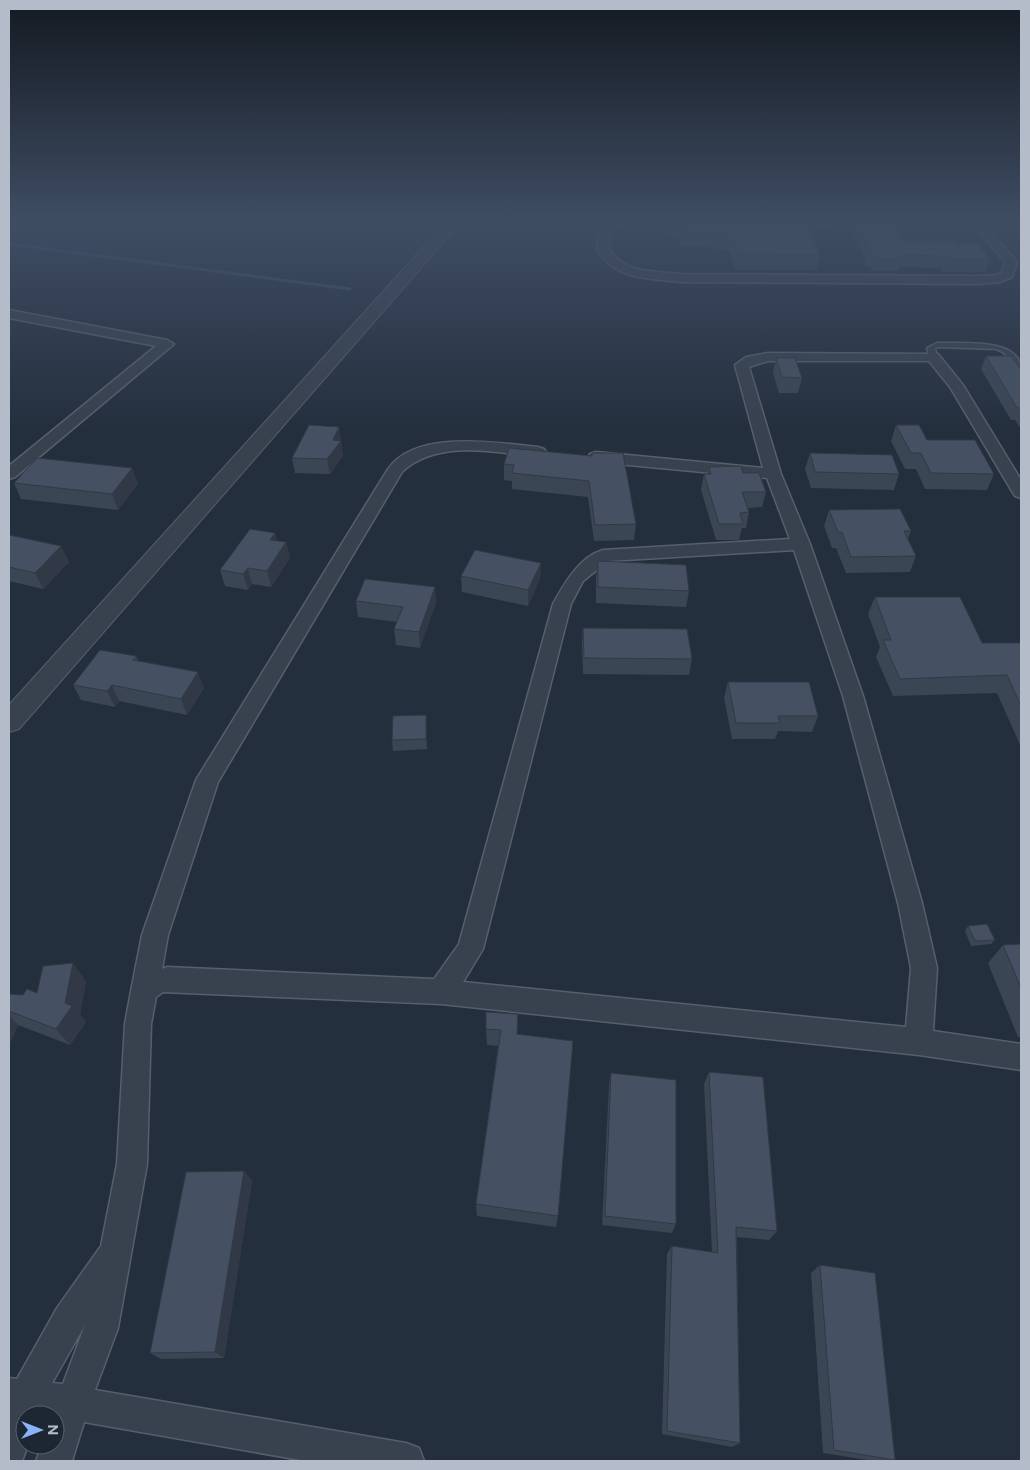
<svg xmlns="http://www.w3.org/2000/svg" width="1030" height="1470" viewBox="0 0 1030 1470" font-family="Figtree,sans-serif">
<rect width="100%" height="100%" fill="#242f3e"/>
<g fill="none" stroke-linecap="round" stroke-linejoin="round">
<polyline stroke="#394c67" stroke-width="3" points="9,244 350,289"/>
<defs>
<path id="service" d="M937 343C960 344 1021 337 1021 370H1018L1003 352 996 349 938 347 935 349 937 357 930 359 927 348Z"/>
<g id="minor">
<path d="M599 222H695L694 225 690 226 610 225 609 249C624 274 655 271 681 274L978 276 997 275 1002 272 1005 262 976 228 773 226 769 225 768 222H982L1017 262 1012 277 1000 282 978 284 681 282C648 278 616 281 597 249Z"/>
<polygon points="9,310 167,340 174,344 15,477 9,479 9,466 156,346 9,318"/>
<path d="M768 353 938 354 963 385 1021 480V498L1015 496 1013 493 950 387 929 361H768L749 367 781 474 810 544 863 696 922 903 937 968 933 1031 1021 1044V1070L919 1055 441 1004 163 992 156 997 151 1024 147 1164 118 1328 95 1390 406 1443 419 1448 424 1461H306L84 1422 72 1461H36L42 1445H55V1415H25V1445H28L22 1461H9V1378L17 1379 57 1308 101 1246 117 1164 125 1024 131 991 142 935 196 780 388 469C416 429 497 443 538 447L544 449 546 452 544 455 538 457C495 452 437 439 402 472L218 782 168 935 162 969 167 967 434 979 459 944 553 604C564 584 579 557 603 550L790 539 767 478 596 462 590 460 588 457 590 454 596 452 763 468 735 365 746 357ZM794 550 843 696 898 903 911 968 906 1027 463 982 483 949 571 604 583 581 608 561ZM85 1325 63 1384 52 1383 81 1332Z"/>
</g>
<polygon id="tertiary" points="446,222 461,222 19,729 9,732 9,705"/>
</defs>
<use href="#service" stroke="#565f6c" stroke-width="3"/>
<use href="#minor" stroke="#565f6c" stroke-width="3"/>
<use href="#tertiary" stroke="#565f6c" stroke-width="2"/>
<use href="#service" fill="#38414e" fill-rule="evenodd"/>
<use href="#minor" fill="#38414e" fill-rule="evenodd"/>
<use href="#tertiary" fill="#38414e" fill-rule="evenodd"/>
</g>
<g fill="#3b4654">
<polygon points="31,222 62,222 59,225 32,224"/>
<polygon points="661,222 801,222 820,255 816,270 736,270 729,250 715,250 714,247 680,246 678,235 661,234 660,227"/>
<polygon points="852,222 894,222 905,241 956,244 990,260 985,272 943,272 940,268 900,267 898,271 872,271 870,266 865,266 865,259 850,229"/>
<polygon points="986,356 1021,369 1021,429 1015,420 1011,420 981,369"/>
<polygon points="776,358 802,378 798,393 779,393 773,373"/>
<polygon points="896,425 994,474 987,490 925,489 916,469 905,469 891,441"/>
<polygon points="339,427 343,456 330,474 295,473 292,458"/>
<polygon points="592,453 636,524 634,540 594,541 588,497 512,489 512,481 504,480 504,464 592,456"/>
<polygon points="810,453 899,474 894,490 811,488 805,469"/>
<polygon points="709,467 743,473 766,492 762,507 748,508 749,512 746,528 742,528 739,540 716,540 701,490 704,474 707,474"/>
<polygon points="132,468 138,484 118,510 21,499 14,483"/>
<polygon points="829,510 911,531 908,539 916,556 910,572 846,573 836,548 832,548 824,526"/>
<polygon points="275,533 277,541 286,542 290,558 271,587 252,584 248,590 225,586 220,570"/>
<polygon points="9,535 69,562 43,589 9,581"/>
<polygon points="598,561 689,591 686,607 596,603 596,577"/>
<polygon points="461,576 540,579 528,606 462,592"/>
<polygon points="435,587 436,603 420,648 396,645 394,629 397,622 358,617 356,601"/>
<polygon points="875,597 982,643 1021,643 1021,747 997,693 893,696 876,657 880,647 868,614"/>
<polygon points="583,628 692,659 689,675 583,674 582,644"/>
<polygon points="136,656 138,661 204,688 187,715 119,701 115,707 81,700 73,685"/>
<polygon points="728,682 818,716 812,732 778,731 775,739 732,739 724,698"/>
<polygon points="427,726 427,749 393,751 392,740"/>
<polygon points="968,926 995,940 991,944 971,946 965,931"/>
<polygon points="1021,944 1021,1037 1018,1037 988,963 1003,945"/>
<polygon points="86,981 80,1015 86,1022 70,1045 18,1025 9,1045 9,994 23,995 37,993"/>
<polygon points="486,1012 518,1035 558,1216 556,1227 477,1216 476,1204 498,1046 487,1045 486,1029"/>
<polygon points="709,1072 777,1231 769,1240 737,1237 740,1443 732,1447 662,1434 667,1254 672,1246 712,1252 704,1084"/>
<polygon points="611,1073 676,1224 672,1233 602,1225 609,1085"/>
<polygon points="244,1171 252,1181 224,1358 161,1359 150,1353"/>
<polygon points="820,1265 895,1460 888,1461 874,1461 823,1453 811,1273"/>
</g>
<g fill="#303945">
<polygon points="339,427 343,456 330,474 327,459 333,440"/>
<polygon points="132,468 138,484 118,510 112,494"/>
<polygon points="275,533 279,549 270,540"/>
<polygon points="286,542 290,558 271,587 267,571"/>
<polygon points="61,546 69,562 43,589 35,573"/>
<polygon points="541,563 540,579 528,606 528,590"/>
<polygon points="248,568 252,584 248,590 243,574"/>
<polygon points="435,587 436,603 420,648 419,632"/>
<polygon points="198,672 204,688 187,715 181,699"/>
<polygon points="112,685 119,701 115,707 107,691"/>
<polygon points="426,715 427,726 427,749 426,739"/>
<polygon points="73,963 86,981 80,1015 86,1022 70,1045 56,1029 65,1003"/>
<polygon points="9,1015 18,1025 9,1045"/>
<polygon points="244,1171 252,1181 224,1358 215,1352"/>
</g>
<g fill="#455162" stroke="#303945">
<polygon points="680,222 801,222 805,229 809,229 820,255 739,254 732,235 717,235 716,231 682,231"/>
<polygon points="856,222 894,222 905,241 954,241 956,244 978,244 990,260 947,259 944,256 899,255 902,259 876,259 873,254 869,254 869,247"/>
<polygon points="986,356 1011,356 1021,369 1021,408 1017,408"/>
<polygon points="776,358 795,358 802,378 782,377"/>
<polygon points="309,425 339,427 333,440 341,441 327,459 292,458"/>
<polygon points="896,425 919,425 927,440 975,440 994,474 931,473 921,453 911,453"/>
<polygon points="509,448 592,456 592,453 623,453 636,524 595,525 589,481 512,473 514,465 504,464"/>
<polygon points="810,453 892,455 899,474 815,472"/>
<polygon points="37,458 132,468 112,494 14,483"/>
<polygon points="741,466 743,473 759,473 766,492 742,492 749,512 740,513 743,524 719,524 704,474 711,474 709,467"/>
<polygon points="900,509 911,531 904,531 916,556 851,557 842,532 838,532 829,510"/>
<polygon points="250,529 275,533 270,540 286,542 267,571 248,568 243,574 220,570"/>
<polygon points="9,535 61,546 35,573 9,567"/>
<polygon points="475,550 541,563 528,590 461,576"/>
<polygon points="598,561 686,565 689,591 598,587"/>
<polygon points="365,579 435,587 419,632 394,629 403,607 356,601"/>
<polygon points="875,597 960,597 982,643 1021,643 1021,706 1007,675 900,679 883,640 891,640"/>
<polygon points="583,628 687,629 692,659 584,658"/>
<polygon points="100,650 136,656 133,660 198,672 181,699 112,685 107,691 73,685"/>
<polygon points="728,682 809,682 818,716 778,716 780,723 736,723"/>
<polygon points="426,715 426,739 392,740 393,716"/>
<polygon points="987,924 995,940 975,941 968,926"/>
<polygon points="1021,944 1021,988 1003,945"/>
<polygon points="73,963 65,1003 72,1006 56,1029 9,1011 9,994 23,995 27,989 37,993 43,966"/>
<polygon points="486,1012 518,1014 517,1034 573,1041 558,1216 476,1204 501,1030 486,1029"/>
<polygon points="709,1072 763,1077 777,1231 736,1227 740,1443 667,1431 672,1246 718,1253"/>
<polygon points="611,1073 676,1080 676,1224 605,1216"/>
<polygon points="244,1171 215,1352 150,1353 186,1172"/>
<polygon points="820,1265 875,1273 895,1460 834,1450"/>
</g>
<linearGradient id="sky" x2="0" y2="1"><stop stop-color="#141a22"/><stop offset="0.52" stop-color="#3f4d63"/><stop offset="1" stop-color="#3f4d63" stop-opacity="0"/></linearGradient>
<rect width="1030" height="428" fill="url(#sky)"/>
<rect width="1030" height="1470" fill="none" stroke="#b4bcc9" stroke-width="20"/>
<g transform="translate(40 1430) rotate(90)"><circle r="24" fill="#1d2633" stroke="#59626f"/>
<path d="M0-4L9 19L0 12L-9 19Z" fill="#8ab4f8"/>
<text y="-8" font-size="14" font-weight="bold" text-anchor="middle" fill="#b4bcc9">N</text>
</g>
</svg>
